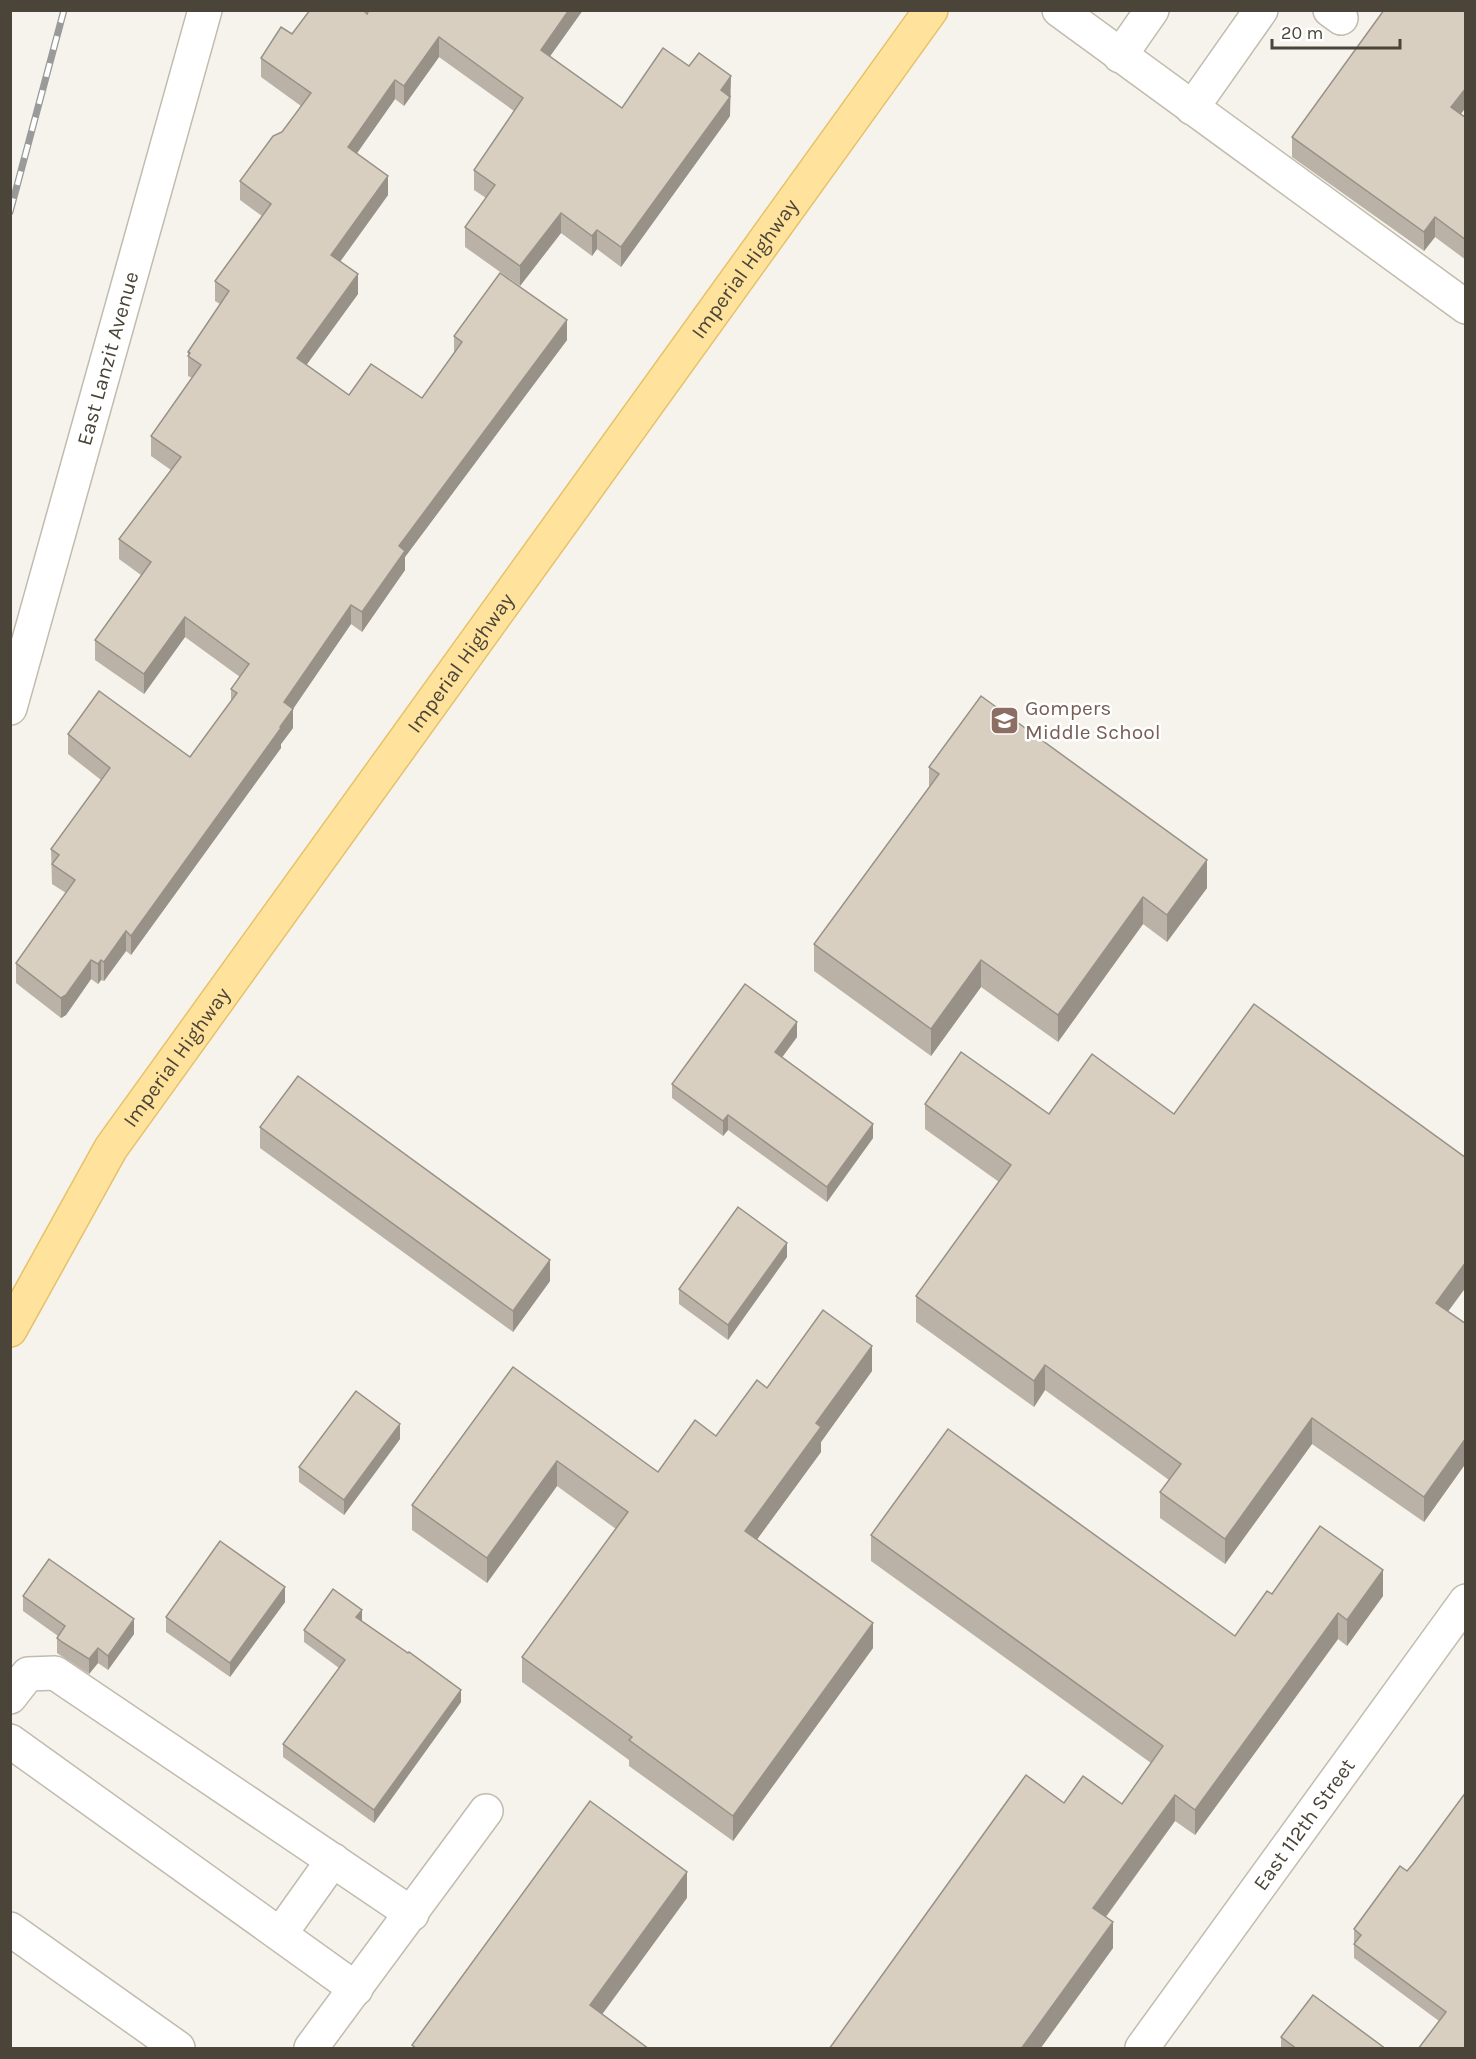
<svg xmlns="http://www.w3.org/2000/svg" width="1476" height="2059" viewBox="0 0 1476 2059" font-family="Karla,sans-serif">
<rect width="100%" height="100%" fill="#f6f3ec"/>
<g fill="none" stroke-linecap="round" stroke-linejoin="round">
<defs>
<g id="minor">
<polyline points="1059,10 1466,307"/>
<polyline points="1330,10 1341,18"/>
<polyline points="1120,56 1152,10"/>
<polyline points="1192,108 1261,10"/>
<path id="s1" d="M10 708 205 10"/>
<polyline points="10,1697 28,1674 55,1673 412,1914"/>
<polyline points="10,1741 356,1989"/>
<polyline points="10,1929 178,2048"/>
<polyline points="281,1933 333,1860"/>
<polyline points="311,2048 486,1811"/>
<path id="s2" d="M1142 2048 1466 1601"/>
</g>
<g id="major">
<path id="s3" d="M10 1330 111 1148 931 10"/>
</g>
</defs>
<use href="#minor" stroke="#c2bbae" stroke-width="36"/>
<use href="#major" stroke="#e6c16a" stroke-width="36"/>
<use href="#minor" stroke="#fff" stroke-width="33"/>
<use href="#major" stroke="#ffe39c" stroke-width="33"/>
<defs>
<polyline id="rail" points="10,212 64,10"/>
</defs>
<use href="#rail" stroke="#9a9a9a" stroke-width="7"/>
<use href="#rail" stroke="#fff" stroke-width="4.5" stroke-dasharray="14" stroke-linecap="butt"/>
</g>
<g fill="#bab2a6">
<polygon points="369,10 583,10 550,56 622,108 731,95 730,97 730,116 621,267 597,249 592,256 561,233 520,286 465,247 465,227 486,198 474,190 474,170 514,111 439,57 404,106 395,99 357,153 388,195 340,262 358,294 306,365 349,395 422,398 454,353 454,336 567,340 405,557 405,570 362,632 351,624 293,709 293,728 281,744 281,748 131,955 126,951 104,981 101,980 98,984 91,979 66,1015 61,1018 16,983 16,963 66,893 52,884 51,849 101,780 68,754 68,734 190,757 231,701 231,689 240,677 185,637 144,694 95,660 95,640 141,575 119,559 119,539 171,470 151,456 151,436 192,378 188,376 188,352 220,304 215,301 215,281 262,216 240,200 240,181 282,132 301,106 261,77 261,58 292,34 367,14"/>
<polygon points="1466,107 1461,114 1466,118 1466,260 1435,237 1424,251 1292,157 1292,137"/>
<polygon points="929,767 1207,888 1167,942 1143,924 1058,1042 981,987 931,1056 814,971 814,944 929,787"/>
<polygon points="797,1037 782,1057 873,1138 827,1202 728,1130 723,1136 672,1098 672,1084"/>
<polygon points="925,1104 1049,1114 1174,1114 1466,1287 1448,1311 1466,1324 1466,1463 1424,1522 1312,1444 1225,1564 1160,1518 1160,1492 1169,1480 1045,1390 1034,1407 916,1322 916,1296 999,1182 925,1129"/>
<polygon points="260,1127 550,1281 513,1332 260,1148"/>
<polygon points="787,1257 728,1340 679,1304 679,1289"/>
<polygon points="513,1367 658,1472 716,1436 767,1388 872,1371 821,1442 821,1452 757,1539 873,1648 733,1841 629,1766 629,1760 522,1682 522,1657 616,1529 557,1486 487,1583 412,1530 412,1505"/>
<polygon points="400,1439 344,1515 299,1482 299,1467"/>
<polygon points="871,1535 1235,1636 1272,1594 1383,1596 1347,1646 1338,1639 1195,1835 1175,1821 1106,1917 1113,1948 1040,2049 829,2049 1064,1803 1122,1804 1151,1763 871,1561"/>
<polygon points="23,1596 134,1634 108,1670 98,1663 89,1674 57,1653 57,1638 58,1636 23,1611"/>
<polygon points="285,1602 230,1677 166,1632 166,1617"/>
<polygon points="362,1621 461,1702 374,1823 283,1757 283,1744 339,1668 304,1642 304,1630"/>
<polygon points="1400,1866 1466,2049 1439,2021 1354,1958 1354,1929"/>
<polygon points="1281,2037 1386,2049 1281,2049"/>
</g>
<g fill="#979187">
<polygon points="569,10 583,10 541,69 541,50"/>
<polygon points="439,37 439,57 404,106 404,86"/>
<polygon points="731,76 730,116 621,267 621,247 721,90"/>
<polygon points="395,80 395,99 348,166 348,147"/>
<polygon points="1466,88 1466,107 1451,127 1451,107"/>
<polygon points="388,176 388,195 331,274 331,255"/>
<polygon points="561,213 561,233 520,286 520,266"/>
<polygon points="1435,217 1435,237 1424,251 1424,232"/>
<polygon points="597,230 597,249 592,256 592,236"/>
<polygon points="358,274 358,294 297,378 297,358"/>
<polygon points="567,320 567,340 405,557 405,570 362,632 362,612 399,546"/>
<polygon points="351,605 351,624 293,709 293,728 281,744 281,748 131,955 131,936 284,702"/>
<polygon points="185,617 185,637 144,694 144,674"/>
<polygon points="1207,860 1207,888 1167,942 1167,915"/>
<polygon points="1143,897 1143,924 1058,1042 1058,1015"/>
<polygon points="126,931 126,951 104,981 104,962"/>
<polygon points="91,960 91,979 66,1015 61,1018 61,998"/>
<polygon points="101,960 101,980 98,984 98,964"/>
<polygon points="981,960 981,987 931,1056 931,1029"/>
<polygon points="797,1022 797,1037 775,1067 775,1052"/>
<polygon points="728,1115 728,1130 723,1136 723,1121"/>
<polygon points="873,1124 873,1138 827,1202 827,1187"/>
<polygon points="787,1243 787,1257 728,1340 728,1325"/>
<polygon points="550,1260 550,1281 513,1332 513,1311"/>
<polygon points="1466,1262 1466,1287 1436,1328 1436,1303"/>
<polygon points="872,1346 872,1371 821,1442 821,1452 745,1556 745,1531 816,1423"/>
<polygon points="1045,1365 1045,1390 1034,1407 1034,1381"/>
<polygon points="1312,1418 1312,1444 1225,1564 1225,1539"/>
<polygon points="400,1424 400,1439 344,1515 344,1500"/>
<polygon points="1466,1438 1466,1463 1424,1522 1424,1497"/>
<polygon points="557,1461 557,1486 487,1583 487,1558"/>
<polygon points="1383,1570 1383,1596 1347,1646 1347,1620"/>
<polygon points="285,1587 285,1602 230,1677 230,1663"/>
<polygon points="362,1610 362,1623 356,1617"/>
<polygon points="1338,1613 1338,1639 1195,1835 1195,1810"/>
<polygon points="134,1619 134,1634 108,1670 108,1656"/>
<polygon points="873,1623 873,1648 733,1841 733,1816"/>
<polygon points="98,1648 98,1663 89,1674 89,1659"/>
<polygon points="461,1690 461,1702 374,1823 374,1810"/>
<polygon points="1175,1795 1175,1821 1093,1934 1093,1908"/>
<polygon points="687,1872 687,1898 590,2031 590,2005"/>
<polygon points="1113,1922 1113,1948 1040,2049 1021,2049"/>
</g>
<g fill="#d8cfc1" stroke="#979187" stroke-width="1.5">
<polygon points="310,10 363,10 367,14 369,10 569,10 541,50 622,108 663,48 689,66 699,53 731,76 721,90 730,97 621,247 597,230 592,236 561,213 520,266 465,227 495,185 474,170 523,98 439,37 404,86 395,80 348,147 388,176 331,255 358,274 297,358 349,395 371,364 422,398 462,342 454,336 500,273 567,320 399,546 405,551 362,612 351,605 284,702 293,709 280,727 281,728 131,936 126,931 104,962 101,960 98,964 91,960 66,995 61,998 16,963 75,880 52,864 59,855 51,849 110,768 68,734 99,691 190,757 237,693 231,689 249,664 185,617 144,674 95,640 151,562 119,539 181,457 151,436 201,365 188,356 190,353 188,352 229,291 215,281 271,204 240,181 273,136 282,132 311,93 261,58 281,27 292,34"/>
<polygon points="1384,10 1466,10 1466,88 1451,107 1466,118 1466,240 1435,217 1424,232 1292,137"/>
<polygon points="981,696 1207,860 1167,915 1143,897 1058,1015 981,960 931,1029 814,944 939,774 929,767"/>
<polygon points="745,984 797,1022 775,1052 873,1124 827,1187 728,1115 723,1121 672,1084"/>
<polygon points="1254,1004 1466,1158 1466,1262 1436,1303 1466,1324 1466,1438 1424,1497 1312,1418 1225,1539 1160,1492 1181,1464 1045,1365 1034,1381 916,1296 1011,1165 925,1104 961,1052 1049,1114 1092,1054 1174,1114"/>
<polygon points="298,1076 550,1260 513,1311 260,1127"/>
<polygon points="738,1207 787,1243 728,1325 679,1289"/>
<polygon points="823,1310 872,1346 816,1423 821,1427 745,1531 873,1623 733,1816 629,1740 632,1737 522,1657 628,1512 557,1461 487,1558 412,1505 513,1367 658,1472 695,1420 716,1436 757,1380 767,1388"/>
<polygon points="356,1391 400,1424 344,1500 299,1467"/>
<polygon points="948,1429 1235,1636 1267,1591 1272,1594 1320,1526 1383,1570 1347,1620 1338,1613 1195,1810 1175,1795 1093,1908 1113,1922 1021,2049 829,2049 1026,1775 1064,1803 1083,1776 1122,1804 1163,1746 871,1535"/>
<polygon points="220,1541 285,1587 230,1663 166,1617"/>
<polygon points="49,1559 134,1619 108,1656 98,1648 89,1659 62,1642 57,1638 65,1626 23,1596"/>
<polygon points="333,1589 362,1610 356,1617 408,1653 409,1652 461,1690 374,1810 283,1744 345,1660 304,1630"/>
<polygon points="1466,1792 1466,2049 1418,2049 1446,2012 1354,1944 1361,1935 1354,1929 1400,1866 1407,1871 1413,1864"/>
<polygon points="590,1801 687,1872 590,2005 649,2049 417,2049 412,2045"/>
<polygon points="1313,1995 1386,2049 1297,2049 1281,2037"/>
</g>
<defs>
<symbol id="school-square" viewBox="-11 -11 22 22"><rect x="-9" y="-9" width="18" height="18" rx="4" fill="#8d6e63" stroke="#fff"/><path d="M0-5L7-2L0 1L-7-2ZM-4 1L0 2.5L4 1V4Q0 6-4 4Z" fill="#fff"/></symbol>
</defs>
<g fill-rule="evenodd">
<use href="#school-square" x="988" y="704" width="33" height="33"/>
</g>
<g text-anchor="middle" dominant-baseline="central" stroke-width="5" stroke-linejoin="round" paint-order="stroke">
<g font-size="21" fill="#4b4439" stroke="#fff">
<text stroke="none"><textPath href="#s3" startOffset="1292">Imperial Highway</textPath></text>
<text stroke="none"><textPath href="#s1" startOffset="363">East Lanzit Avenue</textPath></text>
<text stroke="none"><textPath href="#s3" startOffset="806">Imperial Highway</textPath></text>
<text stroke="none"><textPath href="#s3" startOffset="320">Imperial Highway</textPath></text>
<text stroke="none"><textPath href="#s2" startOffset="276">East 112th Street</textPath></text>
</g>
<g font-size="21" fill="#785e54" stroke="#fff" text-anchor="start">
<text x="1025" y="708">Gompers<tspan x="1025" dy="24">Middle School</tspan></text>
</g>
</g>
<rect width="1476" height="2059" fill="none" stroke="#4b4439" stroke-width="24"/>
<path d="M1272 39v9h128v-9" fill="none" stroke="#4b4439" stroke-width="3"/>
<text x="1281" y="39" font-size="18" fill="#4b4439" stroke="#ffffff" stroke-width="4.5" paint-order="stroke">20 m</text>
</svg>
